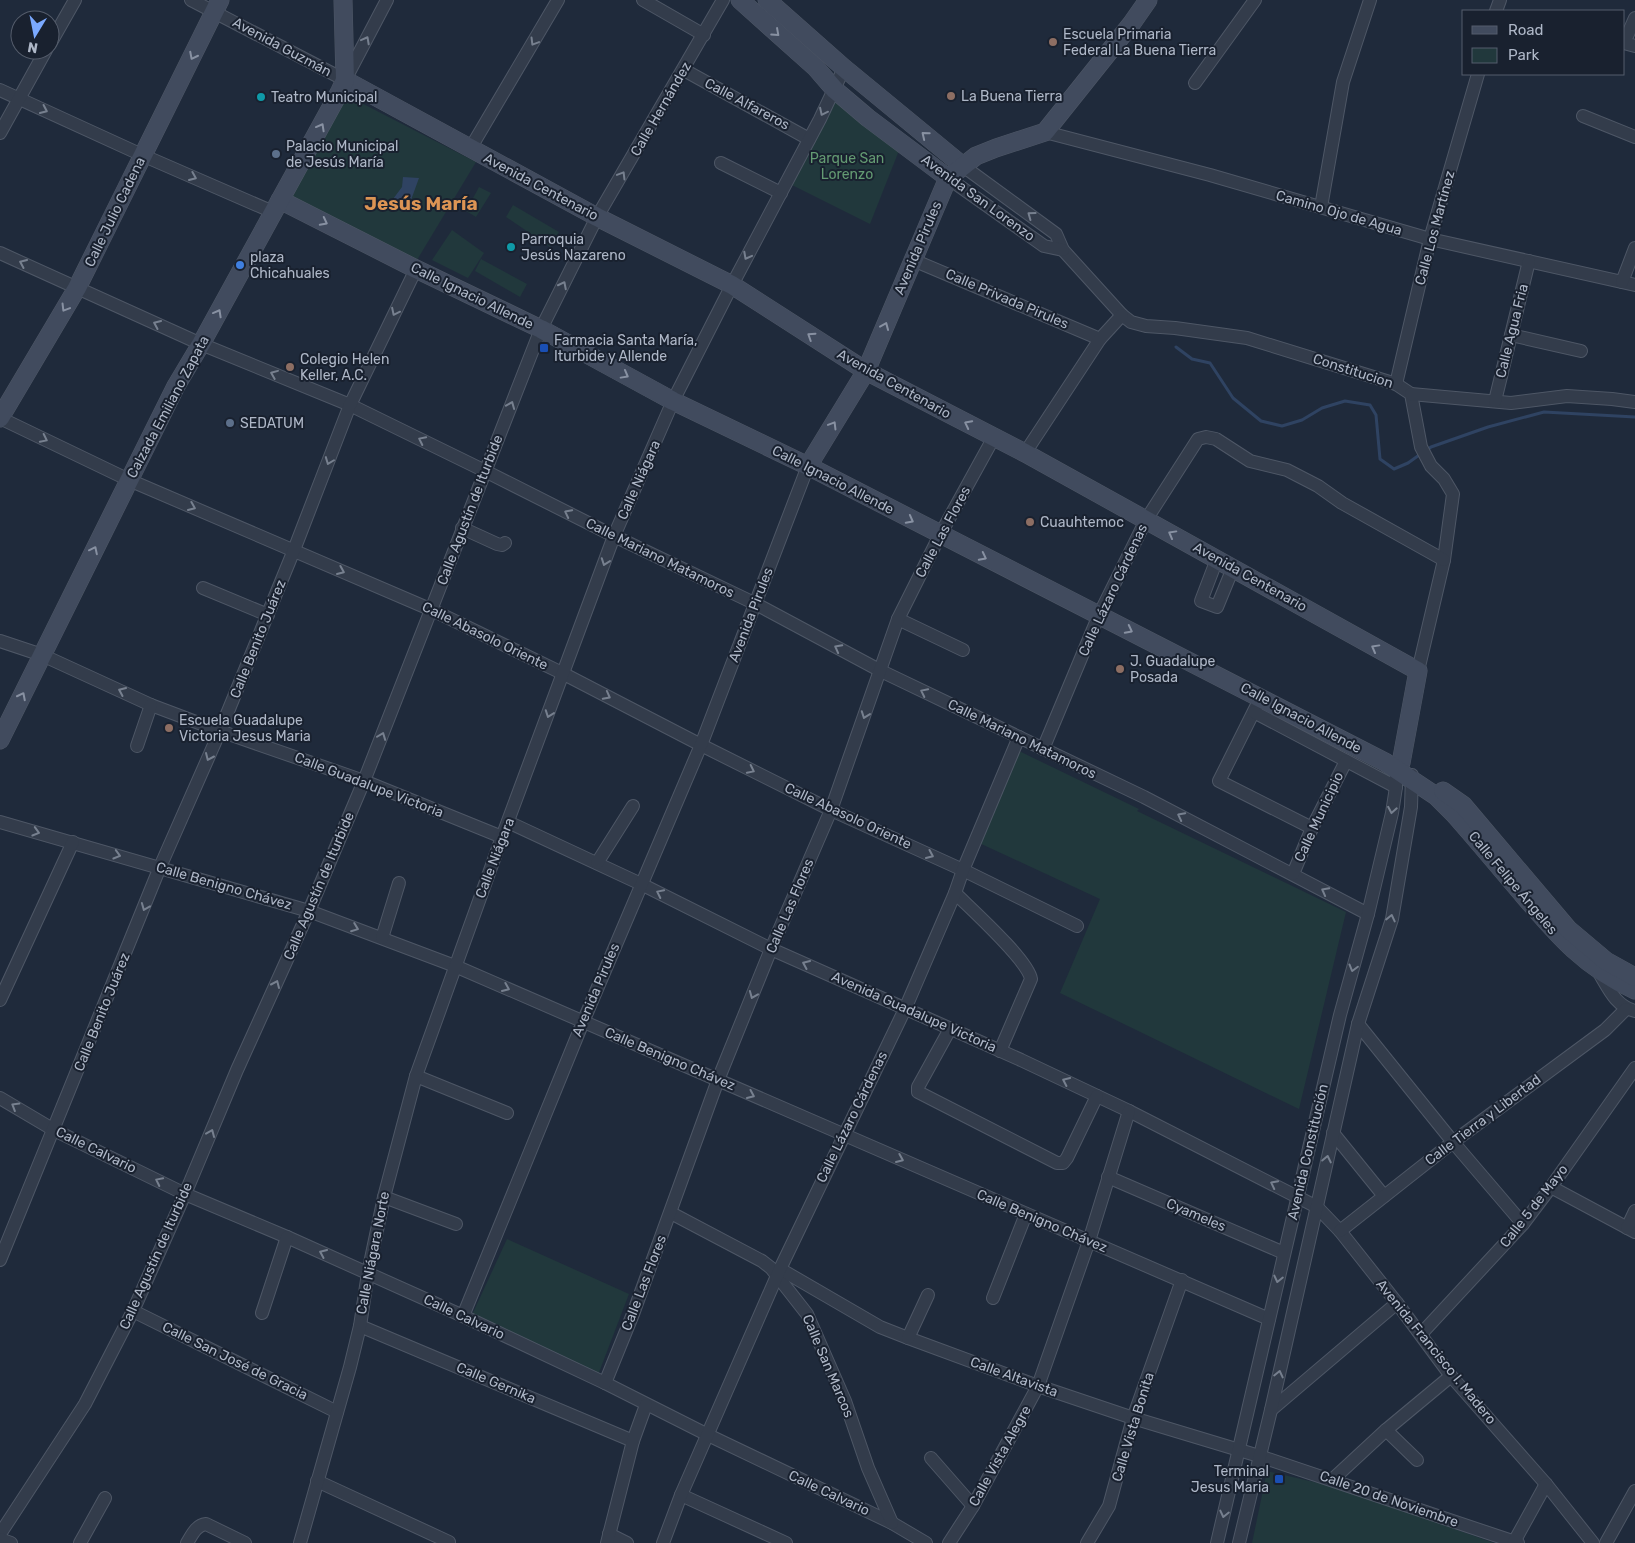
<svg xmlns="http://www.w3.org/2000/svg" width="1635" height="1543" viewBox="0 0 1635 1543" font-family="Rubik,sans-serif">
<rect width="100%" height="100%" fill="#1f2a3b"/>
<g fill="#21383c">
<polygon points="342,93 476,162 417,260 284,197"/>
<polygon points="836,96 900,148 870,224 790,184"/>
<polygon points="479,187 491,193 476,217 466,211"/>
<polygon points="513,205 559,232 550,247 506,217"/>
<polygon points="452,230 484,253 468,278 432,260"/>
<polygon points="481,259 527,284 520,297 475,271"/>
<polygon points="1019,751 1139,809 1137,811 1346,912 1299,1109 1060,993 1100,899 977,842"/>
<polygon points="507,1239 629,1294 598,1375 471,1317"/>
<polygon points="1267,1471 1340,1488 1494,1543 1252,1543"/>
</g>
<polygon fill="#2f4362" points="403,177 419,178 411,200 403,209 393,199 402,187"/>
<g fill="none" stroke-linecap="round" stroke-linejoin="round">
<g stroke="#2f4362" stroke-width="3">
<polyline points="1176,347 1192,359 1210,363 1233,398 1261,421 1282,426 1302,420 1322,408 1345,401 1370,405 1376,415 1380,459 1394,469 1408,463 1422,453"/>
<polyline points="1427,450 1431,447 1488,427 1544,412 1635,417"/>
</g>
<defs>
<g id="street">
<polyline points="191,0 345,80 387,0"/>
<polyline points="643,0 704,35"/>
<polyline points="1496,11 1500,0"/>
<polyline points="1635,18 1624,43 1635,46"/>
<polyline points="50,44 75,0"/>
<polyline points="684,70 809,139"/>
<polyline points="1195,83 1255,0"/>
<polyline points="0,90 142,155 273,212"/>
<polyline points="1583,116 1635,137"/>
<polyline points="1045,132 1210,175 1430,239 1635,285"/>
<polyline points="0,133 46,50"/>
<polyline points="470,149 558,0"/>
<polyline points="721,163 781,193"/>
<polyline points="963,166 1056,234 1063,250 1122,315 1131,322 1146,326 1175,328 1247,338 1396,384 1411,394 1421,447 1431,466 1444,479 1453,494 1444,560 1418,671"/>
<polyline points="948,178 1044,246 1063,250"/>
<polyline points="1321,207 1343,82 1370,0"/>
<polyline points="0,253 201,344 350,405 485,471 614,536 756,604 881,671 1144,797 1368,914"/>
<polyline points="913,260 1100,339"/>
<polyline points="1622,282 1635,248"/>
<polyline points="1511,335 1581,351"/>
<polyline points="1396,384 1430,239 1478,74"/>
<polyline points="1411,394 1511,403 1567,396 1612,399 1635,402"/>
<polyline points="1495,401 1529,261"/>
<polyline points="0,418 129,480 432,610 564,674 701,745 831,810 963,870 1077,926"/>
<polyline points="1025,453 1100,339 1122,315"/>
<polyline points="462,528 497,544 502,545 505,543"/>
<polyline points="1217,559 1201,601 1217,607 1233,568"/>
<polyline points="203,588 268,615"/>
<polyline points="898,619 963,650"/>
<polyline points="0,641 42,655 151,705 220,731 364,781 502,837"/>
<polyline points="1261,697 1219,781 1312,828"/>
<polyline points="1254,712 1396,787"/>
<polyline points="137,746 151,705"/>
<polyline points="1043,749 1099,615 1146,520 1198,439 1206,437 1216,439 1250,461 1287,470 1318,486 1342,503 1444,560"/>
<polyline points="0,822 309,911 455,966 1269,1319"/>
<polyline points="508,822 641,884 771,949 1021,1060 1129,1111 1317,1207 1340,1231 1397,1303 1451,1376 1546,1484 1593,1543"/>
<polyline points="597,863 633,806"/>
<polyline points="1293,874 1312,828 1346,761"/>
<path d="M955 893C971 909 1028 960 1031 979L1000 1051"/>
<polyline points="382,938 399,883"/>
<path d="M1598 971C1608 987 1615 1006 1635 1011"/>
<polyline points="0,1000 73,842"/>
<polyline points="1358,1024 1453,1142 1523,1224"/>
<polyline points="950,1029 918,1087 918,1092 1057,1163 1063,1163 1067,1158 1097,1096"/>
<polyline points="416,1076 507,1113"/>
<polyline points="0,1098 54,1130 185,1194 287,1237 463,1316 605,1383 708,1435 892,1523 926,1543"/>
<polyline points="1333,1133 1384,1196"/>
<polyline points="1108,1177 1284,1253"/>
<polyline points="1551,1187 1635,1232"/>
<polyline points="384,1197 456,1224"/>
<polyline points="671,1213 762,1261 771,1268 807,1314 845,1401 868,1468 892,1523"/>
<polyline points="1627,1228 1635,1211"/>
<polyline points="1340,1231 1453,1142 1605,1030 1626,1009"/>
<polyline points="0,1260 160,867 220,731 294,550 350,405 416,269"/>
<polyline points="780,1269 880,1327 908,1338 1038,1386 1133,1418 1259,1456 1518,1543"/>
<polyline points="993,1298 1026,1214"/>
<polyline points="133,1311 337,1412"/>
<polyline points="262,1313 287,1237"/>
<polyline points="463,1316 583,1022 701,745 808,466"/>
<polyline points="360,1326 633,1441"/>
<polyline points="1421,1334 1523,1224 1551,1187 1635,1068"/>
<polyline points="908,1338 928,1295"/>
<polyline points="605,1383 633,1314 718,1080 771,949 831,810 898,619 940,535 994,437"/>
<polyline points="1271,1410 1397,1303"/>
<polyline points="1386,1430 1417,1460"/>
<polyline points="931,1458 973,1506"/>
<polyline points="1332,1480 1386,1430 1451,1376"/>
<polyline points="317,1481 449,1542"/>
<polyline points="681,1495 786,1543"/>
<polyline points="0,1534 85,1404 133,1311 185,1194 237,1070 309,911 364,781 541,329 597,217 723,0"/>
<polyline points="609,1534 627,1543"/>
<polyline points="0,1539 11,1543"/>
<polyline points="1514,1542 1546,1484"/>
<polyline points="80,1543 105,1498"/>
<path d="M187 1543C192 1535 196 1525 206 1524L245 1543"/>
<polyline points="300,1543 350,1367 360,1326 368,1273 384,1197 416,1076 502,837 614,536 673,401 732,285 820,119 844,68"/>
<polyline points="607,1543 633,1441 646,1405"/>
<polyline points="663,1543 681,1495 780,1269 905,1009 955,893 963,870 1019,737"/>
<polyline points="949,1543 973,1506 1038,1386 1089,1241 1129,1111"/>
<polyline points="1087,1543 1109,1506 1133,1418 1182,1280"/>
<polyline points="1217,1543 1340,1015 1368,914 1392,813 1396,787 1396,770 1399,765"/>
<polyline points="1239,1543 1271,1410 1358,1024 1392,919 1411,807 1412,775"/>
<polyline points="1606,1543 1635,1491"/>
</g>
<g id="secondary">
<polyline points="740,0 816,68 835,90 868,118 948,178"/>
<polyline points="767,0 844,68 963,166"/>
<polyline points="345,80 597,217 732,285 866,371 1025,453 1418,671 1401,763"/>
<path d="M280 200 416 269 541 329 673 401 808 466 1385 762 1436 796 1454 814C1476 839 1497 864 1518 889 1554 931 1583 967 1635 990"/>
<polyline points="0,418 77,288 220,0"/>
<polyline points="808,466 866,371 948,178 976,156 996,148 1045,132 1132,23 1148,0"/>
<polyline points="0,740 176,386 201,344 340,91 345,80 343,0"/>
<polyline points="1443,791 1463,805 1568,929 1606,961 1635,977"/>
</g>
</defs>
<use href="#street" stroke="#4e5766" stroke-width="14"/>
<use href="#secondary" stroke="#4e5766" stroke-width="19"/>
<use href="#street" stroke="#333c4b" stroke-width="12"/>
<use href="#secondary" stroke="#414b5e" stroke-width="18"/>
</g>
<defs><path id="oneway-chevron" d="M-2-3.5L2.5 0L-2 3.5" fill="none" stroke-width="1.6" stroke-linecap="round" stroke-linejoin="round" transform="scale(1.25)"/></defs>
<g stroke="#8891a2">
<use href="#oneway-chevron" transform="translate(776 33) rotate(42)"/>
<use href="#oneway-chevron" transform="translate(193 56) rotate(117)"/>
<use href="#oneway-chevron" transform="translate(321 127) rotate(-61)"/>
<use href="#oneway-chevron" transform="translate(925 135) rotate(-141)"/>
<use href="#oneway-chevron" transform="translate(324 222) rotate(27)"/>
<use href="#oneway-chevron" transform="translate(65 308) rotate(121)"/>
<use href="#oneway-chevron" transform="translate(218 313) rotate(-61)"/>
<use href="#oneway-chevron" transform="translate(885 326) rotate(-67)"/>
<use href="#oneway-chevron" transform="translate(811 336) rotate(-147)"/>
<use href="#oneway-chevron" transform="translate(625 375) rotate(29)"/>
<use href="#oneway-chevron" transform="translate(968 424) rotate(-153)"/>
<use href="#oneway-chevron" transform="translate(833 425) rotate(-59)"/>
<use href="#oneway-chevron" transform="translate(910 520) rotate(28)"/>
<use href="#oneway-chevron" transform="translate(1172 534) rotate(-151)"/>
<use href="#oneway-chevron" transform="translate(94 550) rotate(-64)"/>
<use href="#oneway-chevron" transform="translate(983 557) rotate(27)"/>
<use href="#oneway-chevron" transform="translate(1129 630) rotate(27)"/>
<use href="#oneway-chevron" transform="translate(1375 648) rotate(-151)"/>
<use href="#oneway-chevron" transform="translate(22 696) rotate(-63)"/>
</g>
<g stroke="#77808f">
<use href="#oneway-chevron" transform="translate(366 40) rotate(-62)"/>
<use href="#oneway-chevron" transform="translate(534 42) rotate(121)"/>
<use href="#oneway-chevron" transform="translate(44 110) rotate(25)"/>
<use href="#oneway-chevron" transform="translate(823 112) rotate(116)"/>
<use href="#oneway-chevron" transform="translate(622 175) rotate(-59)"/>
<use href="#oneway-chevron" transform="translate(193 177) rotate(23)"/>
<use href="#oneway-chevron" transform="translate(1031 215) rotate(-144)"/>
<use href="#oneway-chevron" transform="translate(747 256) rotate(118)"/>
<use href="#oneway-chevron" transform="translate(23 263) rotate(-156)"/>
<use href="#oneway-chevron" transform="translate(563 285) rotate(-63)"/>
<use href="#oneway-chevron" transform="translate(395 312) rotate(116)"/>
<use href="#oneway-chevron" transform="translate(157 324) rotate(-156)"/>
<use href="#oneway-chevron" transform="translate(274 374) rotate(-158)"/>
<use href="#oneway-chevron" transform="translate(511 405) rotate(-68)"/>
<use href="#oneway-chevron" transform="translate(44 439) rotate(26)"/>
<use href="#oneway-chevron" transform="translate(422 440) rotate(-154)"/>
<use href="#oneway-chevron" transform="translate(329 461) rotate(111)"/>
<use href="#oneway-chevron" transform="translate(192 507) rotate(23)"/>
<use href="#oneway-chevron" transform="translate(568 513) rotate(-153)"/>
<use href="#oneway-chevron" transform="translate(605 562) rotate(110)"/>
<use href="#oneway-chevron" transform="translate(341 571) rotate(23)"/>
<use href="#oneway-chevron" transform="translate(838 648) rotate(-152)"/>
<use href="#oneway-chevron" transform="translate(122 691) rotate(-156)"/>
<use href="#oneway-chevron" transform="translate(924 692) rotate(-154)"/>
<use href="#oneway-chevron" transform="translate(607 696) rotate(28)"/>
<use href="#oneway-chevron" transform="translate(549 714) rotate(110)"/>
<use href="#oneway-chevron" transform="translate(865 715) rotate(110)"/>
<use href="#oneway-chevron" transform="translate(382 736) rotate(-69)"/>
<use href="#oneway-chevron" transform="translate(209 757) rotate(114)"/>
<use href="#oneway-chevron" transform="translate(751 770) rotate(26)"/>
<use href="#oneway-chevron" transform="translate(1392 810) rotate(100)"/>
<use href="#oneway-chevron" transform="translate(1181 816) rotate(-153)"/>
<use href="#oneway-chevron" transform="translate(36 832) rotate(16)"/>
<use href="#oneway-chevron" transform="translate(117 855) rotate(16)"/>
<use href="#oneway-chevron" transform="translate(930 855) rotate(24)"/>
<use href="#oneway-chevron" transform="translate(1325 891) rotate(-152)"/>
<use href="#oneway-chevron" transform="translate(660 893) rotate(-154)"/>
<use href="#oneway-chevron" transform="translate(145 907) rotate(112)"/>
<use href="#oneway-chevron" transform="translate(1391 918) rotate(-77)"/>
<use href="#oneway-chevron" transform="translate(355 928) rotate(21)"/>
<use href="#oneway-chevron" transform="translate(806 964) rotate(-156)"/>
<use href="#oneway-chevron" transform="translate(1353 968) rotate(105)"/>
<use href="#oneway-chevron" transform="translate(276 984) rotate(-66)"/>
<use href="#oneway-chevron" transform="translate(506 988) rotate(23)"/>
<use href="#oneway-chevron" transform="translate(753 995) rotate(112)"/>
<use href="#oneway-chevron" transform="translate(1066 1081) rotate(-155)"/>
<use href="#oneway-chevron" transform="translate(751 1095) rotate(24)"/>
<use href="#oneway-chevron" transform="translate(15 1106) rotate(-149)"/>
<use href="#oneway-chevron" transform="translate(211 1133) rotate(-67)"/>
<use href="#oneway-chevron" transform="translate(900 1159) rotate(23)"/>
<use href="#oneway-chevron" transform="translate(1327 1159) rotate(-78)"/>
<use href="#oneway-chevron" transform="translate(159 1181) rotate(-154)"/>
<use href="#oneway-chevron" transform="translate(1274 1184) rotate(-153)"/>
<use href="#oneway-chevron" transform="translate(323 1253) rotate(-156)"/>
<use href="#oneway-chevron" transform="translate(1278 1279) rotate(103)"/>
<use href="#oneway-chevron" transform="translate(1279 1374) rotate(-77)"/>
<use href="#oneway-chevron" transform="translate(1224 1514) rotate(103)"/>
</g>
<g fill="#8d6e63" stroke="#19212f" stroke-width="2">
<circle cx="1053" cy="42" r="5"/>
<circle cx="951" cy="96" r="5"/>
<circle cx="290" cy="367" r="5"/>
<circle cx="1030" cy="522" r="5"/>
<circle cx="1120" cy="669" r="5"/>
<circle cx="169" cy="728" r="5"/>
</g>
<g fill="#0f9aa8" stroke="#19212f" stroke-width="2">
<circle cx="261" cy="97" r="5"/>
<circle cx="511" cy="247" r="5"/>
</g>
<g fill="#5c6f8a" stroke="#19212f" stroke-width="2">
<circle cx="276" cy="154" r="5"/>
<circle cx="230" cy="423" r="5"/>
</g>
<circle fill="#3f7fe0" stroke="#19212f" stroke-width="2" cx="240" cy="265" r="5"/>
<g fill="#1a4fb4" stroke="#19212f" stroke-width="2">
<rect x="539" y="343" width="10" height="10" rx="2.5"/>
<rect x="1274" y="1474" width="10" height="10" rx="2.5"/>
</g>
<g text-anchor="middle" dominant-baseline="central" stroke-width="4" stroke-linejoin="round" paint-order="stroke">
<g font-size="14" fill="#aeb7c7" stroke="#19212f" text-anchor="start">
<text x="1063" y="34">Escuela Primaria<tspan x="1063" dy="16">Federal La Buena Tierra</tspan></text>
<text x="961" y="96">La Buena Tierra</text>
<text x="271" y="97">Teatro Municipal</text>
<text x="286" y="146">Palacio Municipal<tspan x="286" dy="16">de Jesús María</tspan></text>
<text x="521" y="239">Parroquia<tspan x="521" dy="16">Jesús Nazareno</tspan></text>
<text x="250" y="257">plaza<tspan x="250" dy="16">Chicahuales</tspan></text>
<text x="554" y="340">Farmacia Santa María,<tspan x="554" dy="16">Iturbide y Allende</tspan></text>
<text x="300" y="359">Colegio Helen<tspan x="300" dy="16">Keller, A.C.</tspan></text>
<text x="240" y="423">SEDATUM</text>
<text x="1040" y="522">Cuauhtemoc</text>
<text x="1130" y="661">J. Guadalupe<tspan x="1130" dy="16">Posada</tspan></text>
<text x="179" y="720">Escuela Guadalupe<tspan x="179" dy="16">Victoria Jesus Maria</tspan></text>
<text x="1269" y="1471" text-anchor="end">Terminal<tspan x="1269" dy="16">Jesus Maria</tspan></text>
</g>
<g font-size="14" fill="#aeb7c7" stroke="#19212f">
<text transform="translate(282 47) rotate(28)">Avenida Guzmán</text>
<text transform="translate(747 104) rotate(28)">Calle Alfareros</text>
<text transform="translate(661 109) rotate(-60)">Calle Hernández</text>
<text transform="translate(541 187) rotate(28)">Avenida Centenario</text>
<text transform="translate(978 198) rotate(36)">Avenida San Lorenzo</text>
<text transform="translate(115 212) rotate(-64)">Calle Julio Cadena</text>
<text transform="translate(1339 213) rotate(16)">Camino Ojo de Agua</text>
<text transform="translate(1435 228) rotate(-75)">Calle Los Martínez</text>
<text transform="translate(918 248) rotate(-67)">Avenida Pirules</text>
<text transform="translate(472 296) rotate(26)">Calle Ignacio Allende</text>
<text transform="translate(1007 299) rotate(23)">Calle Privada Pirules</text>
<text transform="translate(1512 331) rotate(-76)">Calle Agua Fria</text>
<text transform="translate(1353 371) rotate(18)">Constitucion</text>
<text transform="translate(894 384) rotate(29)">Avenida Centenario</text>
<text transform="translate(168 407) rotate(-62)">Calzada Emiliano Zapata</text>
<text transform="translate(639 480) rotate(-66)">Calle Niágara</text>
<text transform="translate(833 480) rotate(27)">Calle Ignacio Allende</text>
<text transform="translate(470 510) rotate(-69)">Calle Agustín de Iturbide</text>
<text transform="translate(943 532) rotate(-62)">Calle Las Flores</text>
<text transform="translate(660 558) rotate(26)">Calle Mariano Matamoros</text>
<text transform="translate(1250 577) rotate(29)">Avenida Centenario</text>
<text transform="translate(1113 590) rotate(-65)">Calle Lázaro Cárdenas</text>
<text transform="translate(751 615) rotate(-69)">Avenida Pirules</text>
<text transform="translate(485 636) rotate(26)">Calle Abasolo Oriente</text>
<text transform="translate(258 639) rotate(-68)">Calle Benito Juárez</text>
<text transform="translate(1301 718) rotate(28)">Calle Ignacio Allende</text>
<text transform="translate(1022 739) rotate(26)">Calle Mariano Matamoros</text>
<text transform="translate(369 785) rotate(21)">Calle Guadalupe Victoria</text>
<text transform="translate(848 816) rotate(25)">Calle Abasolo Oriente</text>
<text transform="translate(1319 817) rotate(-65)">Calle Municipio</text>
<text transform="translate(495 858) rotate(-69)">Calle Niágara</text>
<text transform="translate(1513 883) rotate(50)">Calle Felipe Ángeles</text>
<text transform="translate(224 886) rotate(16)">Calle Benigno Chávez</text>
<text transform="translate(319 886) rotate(-67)">Calle Agustín de Iturbide</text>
<text transform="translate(790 906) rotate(-67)">Calle Las Flores</text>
<text transform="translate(596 990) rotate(-67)">Avenida Pirules</text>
<text transform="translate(102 1012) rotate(-68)">Calle Benito Juárez</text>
<text transform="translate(914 1012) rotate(24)">Avenida Guadalupe Victoria</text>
<text transform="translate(670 1059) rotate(23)">Calle Benigno Chávez</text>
<text transform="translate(852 1117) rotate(-64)">Calle Lázaro Cárdenas</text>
<text transform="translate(1483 1120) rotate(-37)">Calle Tierra y Libertad</text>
<text transform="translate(96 1150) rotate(26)">Calle Calvario</text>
<text transform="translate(1308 1152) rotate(-77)">Avenida Constitución</text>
<text transform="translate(1534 1206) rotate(-52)">Calle 5 de Mayo</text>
<text transform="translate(1196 1215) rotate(23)">Cyameles</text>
<text transform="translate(1042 1221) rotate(23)">Calle Benigno Chávez</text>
<text transform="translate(373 1253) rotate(-79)">Calle Niágara Norte</text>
<text transform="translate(156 1256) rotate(-66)">Calle Agustín de Iturbide</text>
<text transform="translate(644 1283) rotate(-69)">Calle Las Flores</text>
<text transform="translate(464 1317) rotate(25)">Calle Calvario</text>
<text transform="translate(1436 1352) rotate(51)">Avenida Francisco I. Madero</text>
<text transform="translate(235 1361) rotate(26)">Calle San José de Gracia</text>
<text transform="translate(828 1366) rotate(67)">Calle San Marcos</text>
<text transform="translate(1014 1377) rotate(20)">Calle Altavista</text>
<text transform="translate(496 1383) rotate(23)">Calle Gernika</text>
<text transform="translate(1133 1427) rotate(-73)">Calle Vista Bonita</text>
<text transform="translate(1000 1456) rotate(-61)">Calle Vista Alegre</text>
<text transform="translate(829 1493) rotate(25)">Calle Calvario</text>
<text transform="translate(1389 1499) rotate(19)">Calle 20 de Noviembre</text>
</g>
<g font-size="14" fill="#639a72" stroke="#19212f">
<text x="847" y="158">Parque San<tspan x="847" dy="16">Lorenzo</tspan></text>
</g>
<g font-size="19" font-weight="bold" fill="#dc9454" stroke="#19212f">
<text x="421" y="203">Jesús María</text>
</g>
</g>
<rect x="1462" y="10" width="162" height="65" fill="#19212f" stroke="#555d6c"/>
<rect x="1472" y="26" width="25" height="8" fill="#414b5e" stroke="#555d6c"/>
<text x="1508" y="35" font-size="15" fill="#aeb7c7">Road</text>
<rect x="1472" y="48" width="25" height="15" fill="#21383c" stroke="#555d6c"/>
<text x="1508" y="60" font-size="15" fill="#aeb7c7">Park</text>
<g transform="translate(35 35) rotate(190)"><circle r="24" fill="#19212f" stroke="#555d6c"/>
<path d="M0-4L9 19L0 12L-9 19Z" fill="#7ba9ff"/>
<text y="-8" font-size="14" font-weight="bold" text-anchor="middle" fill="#aeb7c7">N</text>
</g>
</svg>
